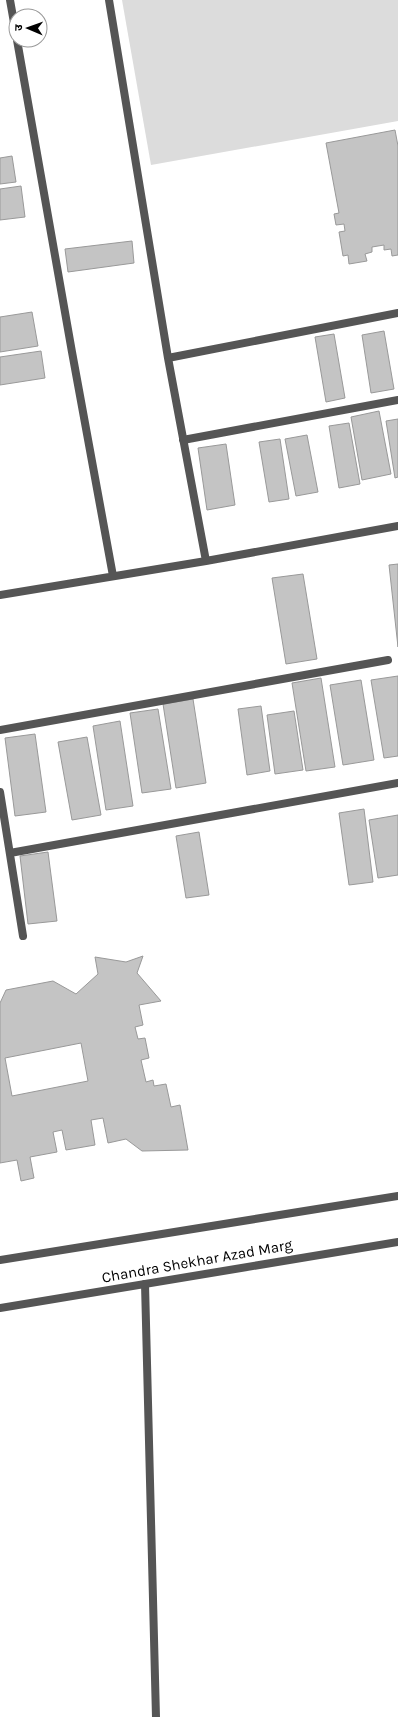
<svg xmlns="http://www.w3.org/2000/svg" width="398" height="1717" font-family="Karla,'Noto Sans Devanagari',sans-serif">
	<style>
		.green { fill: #dcdcdc }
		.building { fill: #c4c4c4; stroke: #999; fill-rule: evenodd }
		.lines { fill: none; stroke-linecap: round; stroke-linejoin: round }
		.service { stroke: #555; stroke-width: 8 }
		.minor { stroke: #555; stroke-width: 8 }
		.tertiary { stroke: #555; stroke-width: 8 }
		.labels { text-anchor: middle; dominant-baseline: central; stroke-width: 4; stroke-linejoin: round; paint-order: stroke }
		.street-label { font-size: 15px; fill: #000; stroke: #fff }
	</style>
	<rect width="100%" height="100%" fill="#fff"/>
	<path class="green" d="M122 0H398V121L151 165Z"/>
	<path class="building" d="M395 130 398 146V255L392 256 391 249 384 250V245L372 247V252L365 254 367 261 349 264 348 255 343 256 339 232 345 231 344 224 336 225 334 214 339 213 326 143Z
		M12 156 16 182 0 184V158Z
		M21 186 25 217 0 220V189Z
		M132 241 134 263 68 272 65 249Z
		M32 312 38 346 0 352V317Z
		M384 331 394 389 371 393 362 335Z
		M334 334 345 398 326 402 315 337Z
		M41 351 45 378 0 385V357Z
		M379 411 391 474 362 480 351 417Z
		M398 419V477L395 478 386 421Z
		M349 423 360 484 339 488 329 426Z
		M307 435 318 492 296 496 285 439Z
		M280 439 289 499 269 502 259 442Z
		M226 444 235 505 207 510 198 448Z
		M398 564V647L389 565Z
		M303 574 317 659 286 664 272 578Z
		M398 676V756L384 758 371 680Z
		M321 678 335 767 306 771 292 683Z
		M361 680 374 760 343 765 330 685Z
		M193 699 206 783 176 788 163 704Z
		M261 706 270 771 247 775 238 709Z
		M158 709 171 789 142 793 130 713Z
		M294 711 303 770 275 774 267 715Z
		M120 721 133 806 106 810 93 726Z
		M35 734 46 812 15 816 5 738Z
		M87 737 101 815 72 820 58 742Z
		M364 809 373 882 349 885 339 813Z
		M398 815V875L378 878 369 820Z
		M199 832 209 895 186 898 176 836Z
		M48 852 57 921 28 924 20 856Z
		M143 956 137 973 161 1001 139 1005 143 1025 135 1027 138 1039 145 1038 149 1058 141 1060 146 1082 153 1080 154 1086 166 1084 171 1107 180 1105 188 1150 142 1151 126 1139 108 1143 103 1118 91 1120 95 1145 66 1150 62 1130 53 1132 57 1152 30 1157 34 1178 21 1181 17 1160 0 1163V1003L6 990 53 981 76 994 98 974 95 957 126 962ZM81 1043 88 1081 12 1096 5 1058Z"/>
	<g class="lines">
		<path class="service" d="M145 1284 156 1717"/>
		<path class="minor" d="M10 0 16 34
			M109 0 168 358 206 561
			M17 40 72 352 113 576
			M168 358 398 313
			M183 440 398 400
			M0 595 206 561 398 526
			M0 730 388 660
			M0 792 23 936
			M10 853 398 783"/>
		<path class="tertiary" d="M0 1260 398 1196
			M0 1308 398 1242"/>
	</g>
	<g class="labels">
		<g class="street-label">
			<text transform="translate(197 1261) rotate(-10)">Chandra Shekhar Azad Marg</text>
		</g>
	</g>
	<g transform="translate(28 28) rotate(272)"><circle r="19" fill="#ffffff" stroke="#999999"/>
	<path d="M0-3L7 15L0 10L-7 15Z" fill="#000000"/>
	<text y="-6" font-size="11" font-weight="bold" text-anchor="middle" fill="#000000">उ</text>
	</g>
</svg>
